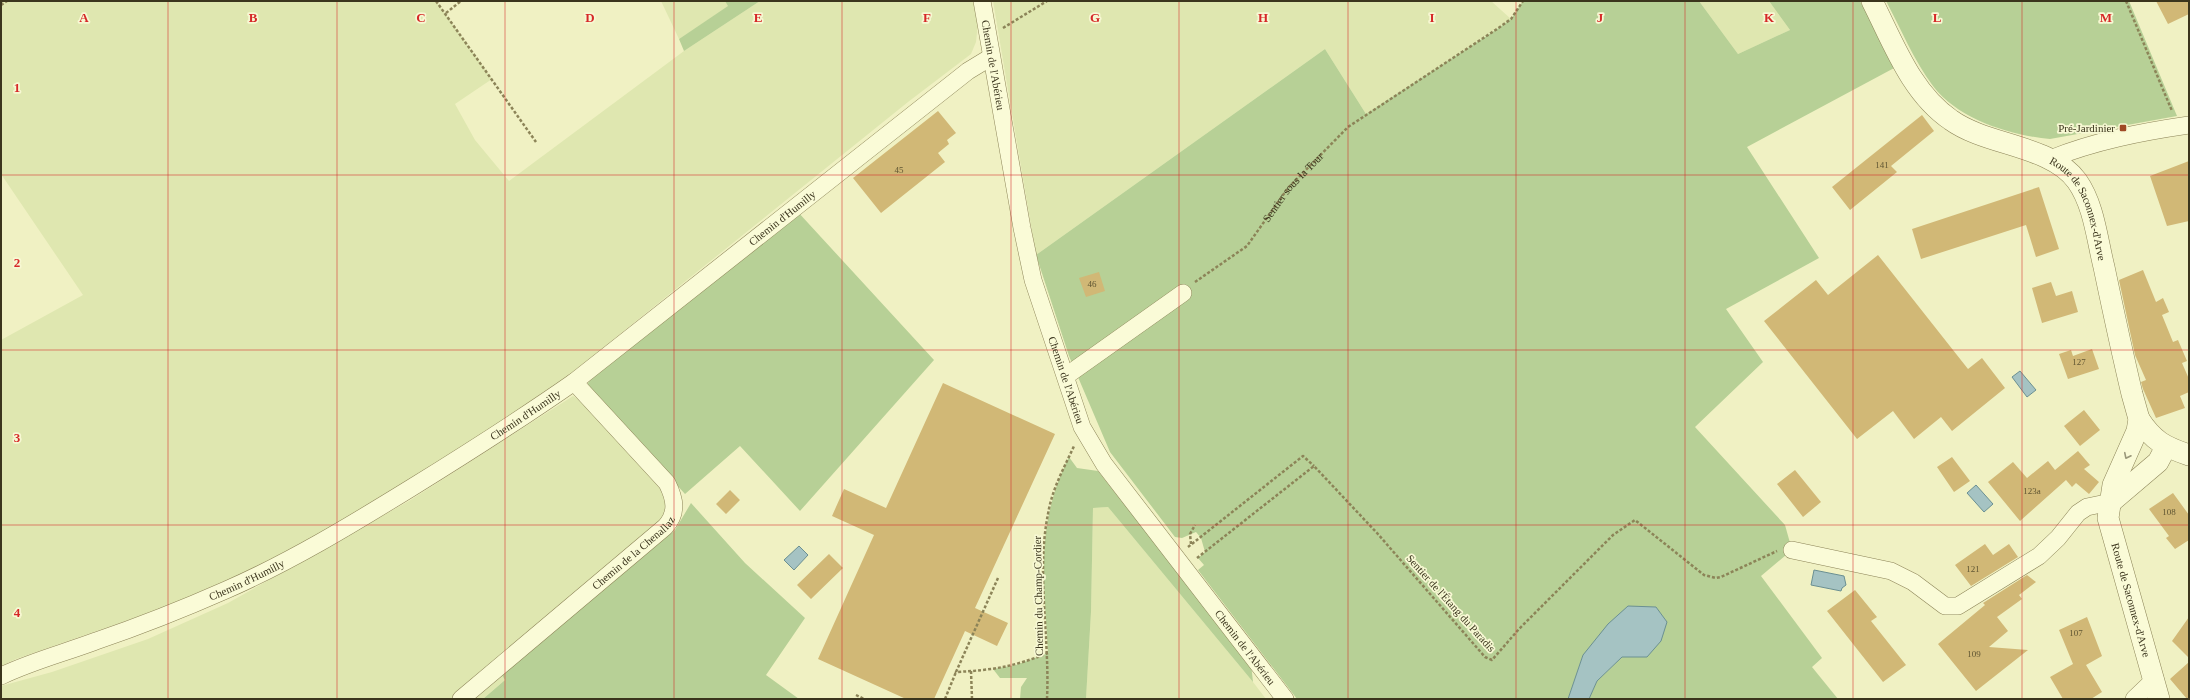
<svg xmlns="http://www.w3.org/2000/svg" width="2190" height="700" font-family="Georgia,serif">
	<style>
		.farmland { fill: #dfe7b0 }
		.green { fill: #b7d096 }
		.water { fill: #a5c3c3; stroke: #6b9092 }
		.building { fill: #d1b876 }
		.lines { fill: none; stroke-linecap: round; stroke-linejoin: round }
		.minor-casing { stroke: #8c8458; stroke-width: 18 }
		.tertiary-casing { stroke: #8c8458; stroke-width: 22 }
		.path { stroke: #8c8458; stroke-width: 2.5; stroke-dasharray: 3 2; stroke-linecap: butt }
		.minor { stroke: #fafbd7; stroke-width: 17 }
		.tertiary { stroke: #fafbd7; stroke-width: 21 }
		.oneway { stroke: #9a987a }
		.grid { fill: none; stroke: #d62828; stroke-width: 1; stroke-opacity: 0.55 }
		.poi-dot { fill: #9f4925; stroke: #f7f8d3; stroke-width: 1.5 }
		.labels { text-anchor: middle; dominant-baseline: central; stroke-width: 3.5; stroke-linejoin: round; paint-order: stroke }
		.number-label { font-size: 9px; fill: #605633 }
		.street-label { font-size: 11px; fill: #3b351d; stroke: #f7f8d3 }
		.poi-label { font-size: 11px; fill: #3b351d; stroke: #f7f8d3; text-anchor: end }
		.grid-label { font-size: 13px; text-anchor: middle; font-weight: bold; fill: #d62828; stroke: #f7f8d3; stroke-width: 3.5; stroke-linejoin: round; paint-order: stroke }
	</style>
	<rect width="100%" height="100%" fill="#f0f1c3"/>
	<path class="farmland" d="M1 1H436L492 79 455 104 475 140 509 181 684 51 760 1H974L978 23 976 42 971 54 908 102 569 375 480 437 323 532 244 573 157 610 16 659 1 666V340L83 295 1 174Z
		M661 1H725L729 6 679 39Z
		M993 1H1491L1511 19 1366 114 1325 49 1036 255Z
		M1699 1H1769L1790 30 1738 54Z
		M573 396 582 402 664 488 669 512 494 666 506 679 483 699H1V686L52 672 148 639 228 603 409 501Z
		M1108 507 1253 682 1266 699H1086L1091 612 1093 508Z"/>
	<path class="green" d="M725 1H760L684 51 679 39 728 6Z
		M1523 1H1699L1738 54 1790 30 1769 1H1860L1896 67 1747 147 1819 258 1726 309 1763 362 1695 427 1785 525 1792 550 1761 576 1822 658 1812 667 1838 699H1589L1597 681 1622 657H1647L1583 655 1568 699H1297L1198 570 1204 565 1198 558 1205 552 1201 538 1196 532 1182 538 1175 537 1110 452 1069 356 1036 255 1325 49 1366 114 1497 29 1511 19Z
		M1886 1H2129L2177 116 2050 139C2010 135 1959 120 1933 86 1914 61 1901 29 1886 1Z
		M797 211 934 360 800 511 740 446 685 494 587 386 590 378Z
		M1069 457 1077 468 1098 471 1251 664 1253 682 1108 507 1093 508 1091 612 1086 699H1020L1021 687 1027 678H1000L993 669 1016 665 1048 653C1044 580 1035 525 1069 457Z
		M691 503 745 563 805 618 766 675 799 699H483L505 680 502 675 675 530Z"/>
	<path class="water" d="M2020 371 2036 390 2027 397 2012 377Z
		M1976 485 1993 504 1984 512 1967 493Z
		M799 546 808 555 794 570 784 560Z
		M1814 570 1844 576 1846 585 1842 588 1841 591 1811 585Z
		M1628 606 1656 607 1667 622 1661 641 1647 657H1622L1597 681 1589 699H1568L1583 655 1608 624Z"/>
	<path class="building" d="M2156 1H2189V14L2168 24Z
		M938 111 956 133 947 140 949 144 938 153 945 162 881 213 853 178Z
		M1922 115 1934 131 1891 166 1897 172 1850 210 1832 187Z
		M2189 161V221L2167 226 2150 176Z
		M2039 187 2059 249 2036 257 2026 225 1921 259 1912 229Z
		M1878 255 1968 369 1982 358 2005 388 1952 431 1941 417 1914 439 1893 411 1857 439 1764 321 1816 280 1828 295Z
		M2143 270 2156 302 2163 298 2169 312 2162 315 2173 342 2178 340 2187 361 2182 363 2189 379V392L2180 396 2185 408 2156 418 2143 389 2141 382 2146 380 2135 355 2119 280Z
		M1099 272 1105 291 1086 297 1079 278Z
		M2051 282 2056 296 2072 291 2078 312 2042 323 2032 288Z
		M2092 349 2099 369 2068 379 2059 354 2071 350 2073 356Z
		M943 383 1055 434 975 608 1008 623 997 646 965 631 934 699H906L818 659 874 535 832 516 844 489 886 508Z
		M2084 410 2100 430 2080 446 2064 426Z
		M2078 451 2090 465 2084 469 2099 482 2089 494 2076 483 2072 487 2066 480 2020 521 1988 482 2013 462 2027 478 2048 461 2055 470Z
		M1952 457 1970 481 1954 492 1937 467Z
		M1795 470 1821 502 1803 517 1777 484Z
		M730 490 740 500 726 514 716 504Z
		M2173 493 2189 515V540L2175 549 2166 538 2169 536 2149 509Z
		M1985 544 1993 555 2009 544 2018 557 1971 586 1955 565Z
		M829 554 843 568 811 599 797 585Z
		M2027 575 2036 582 2019 595 2022 599 1997 617 2008 631 1989 647 2028 650 1976 691 1938 644 1985 605 1983 603Z
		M1855 590 1877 617 1871 621 1906 665 1883 682 1827 611Z
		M2087 617 2102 656 2086 665 2102 692 2091 699H2063L2050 677 2073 664 2059 630Z
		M2189 617V658L2172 641Z
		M2189 662V699H2187L2170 679Z"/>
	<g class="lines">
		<defs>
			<g id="minor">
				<path id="s2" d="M982 1 1022 228 1033 280 1082 427 1104 464 1285 699"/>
				<path d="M2050 159C2095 141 2141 132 2189 125"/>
				<path d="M1066 376 1183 293"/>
				<path d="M1792 550 1891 571 1913 582 1945 606H1958L2039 556 2058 538 2078 513 2087 507 2111 502"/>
				<path id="s3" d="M1 676C32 661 64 653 96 641 140 626 183 609 226 590 290 562 351 525 411 488 466 454 521 419 574 382L968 71 991 57"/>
				<path id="s4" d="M461 699 665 527C678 513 675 499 667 483L574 382"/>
				<path d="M2134 699 2155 679"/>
			</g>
			<g id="tertiary">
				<path id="s5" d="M1872 1C1893 42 1911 93 1951 120 1987 146 2051 145 2077 181 2094 205 2097 239 2104 267 2113 310 2122 352 2132 394L2139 419 2137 431 2113 485 2108 518 2159 699"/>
				<path d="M2139 419C2153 441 2165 447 2189 455"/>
				<path d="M2111 502 2158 462 2166 447"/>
			</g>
		</defs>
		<use href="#minor" class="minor-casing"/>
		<use href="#tertiary" class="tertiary-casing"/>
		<g class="path">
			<path d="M436 1 536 142"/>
			<path d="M2126 1 2172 111"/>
			<path d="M1 5 7 1"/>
			<path d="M446 13 461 1"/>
			<path d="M1003 28 1047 1"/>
			<path id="s1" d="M1195 282 1247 246 1288 188 1348 127 1497 29 1511 19 1523 1"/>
			<path d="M1191 544 1190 534 1195 525"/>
			<path d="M1188 547 1303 456 1314 466"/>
			<path d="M1197 558 1314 466 1377 533 1485 657 1492 660 1519 629 1613 535 1635 520 1704 575 1716 578 1721 577 1777 551"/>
			<path d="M998 578 956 672C993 670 1013 667 1048 653"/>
			<path d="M971 671 972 699"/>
			<path d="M856 695 864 699"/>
			<path d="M945 699 956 672"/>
			<path d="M1047 699C1050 638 1036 574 1048 514 1052 489 1064 468 1074 446"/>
		</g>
		<use href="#minor" class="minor"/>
		<use href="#tertiary" class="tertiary"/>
	</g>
	<defs><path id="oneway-chevron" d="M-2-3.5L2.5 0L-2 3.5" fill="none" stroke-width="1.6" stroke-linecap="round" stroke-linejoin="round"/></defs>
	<use class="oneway" href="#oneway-chevron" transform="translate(2127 456) rotate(116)"/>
	<path class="grid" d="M168 1V699M337 1V699M505 1V699M674 1V699M842 1V699M1011 1V699M1179 1V699M1348 1V699M1516 1V699M1685 1V699M1853 1V699M2022 1V699M1 175H2189M1 350H2189M1 525H2189"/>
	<rect class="poi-dot" x="2119" y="124" width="8" height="8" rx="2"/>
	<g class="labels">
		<g class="number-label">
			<text x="1882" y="165">141</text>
			<text x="899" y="170">45</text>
			<text x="1092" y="284">46</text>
			<text x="2079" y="362">127</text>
			<text x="2032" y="491">123a</text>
			<text x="2169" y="512">108</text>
			<text x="1973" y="569">121</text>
			<text x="2076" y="633">107</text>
			<text x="1974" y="654">109</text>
		</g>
		<g class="street-label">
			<text stroke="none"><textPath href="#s2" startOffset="65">Chemin de l'Abérieu</textPath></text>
			<text stroke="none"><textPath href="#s1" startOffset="138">Sentier sous la Tour</textPath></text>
			<text stroke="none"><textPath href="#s5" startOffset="311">Route de Saconnex-d'Arve</textPath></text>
			<text stroke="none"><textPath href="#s3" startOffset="912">Chemin d'Humilly</textPath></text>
			<text stroke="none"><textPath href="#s2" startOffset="389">Chemin de l'Abérieu</textPath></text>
			<text stroke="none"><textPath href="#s3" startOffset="588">Chemin d'Humilly</textPath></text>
			<text stroke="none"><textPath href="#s4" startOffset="226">Chemin de la Chenallaz</textPath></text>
			<text stroke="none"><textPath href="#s3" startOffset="264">Chemin d'Humilly</textPath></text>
			<text transform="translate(1038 596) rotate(-91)">Chemin du Champ-Cordier</text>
			<text stroke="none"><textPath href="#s5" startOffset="723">Route de Saconnex-d'Arve</textPath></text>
			<text transform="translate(1451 603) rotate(48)">Sentier de l'Étang du Paradis</text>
			<text stroke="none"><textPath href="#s2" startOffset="713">Chemin de l'Abérieu</textPath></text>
		</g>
		<g class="poi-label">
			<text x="2115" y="128">Pré-Jardinier</text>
		</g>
	</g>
	<g class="grid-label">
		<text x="84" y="22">A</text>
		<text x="253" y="22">B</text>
		<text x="421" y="22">C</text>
		<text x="590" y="22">D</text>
		<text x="758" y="22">E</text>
		<text x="927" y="22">F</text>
		<text x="1095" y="22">G</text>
		<text x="1263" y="22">H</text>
		<text x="1432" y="22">I</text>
		<text x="1600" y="22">J</text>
		<text x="1769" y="22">K</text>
		<text x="1937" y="22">L</text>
		<text x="2106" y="22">M</text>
		<text x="17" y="92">1</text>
		<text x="17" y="267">2</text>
		<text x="17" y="442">3</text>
		<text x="17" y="617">4</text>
	</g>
	<rect width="2190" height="700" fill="none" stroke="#3b351d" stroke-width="4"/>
</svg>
